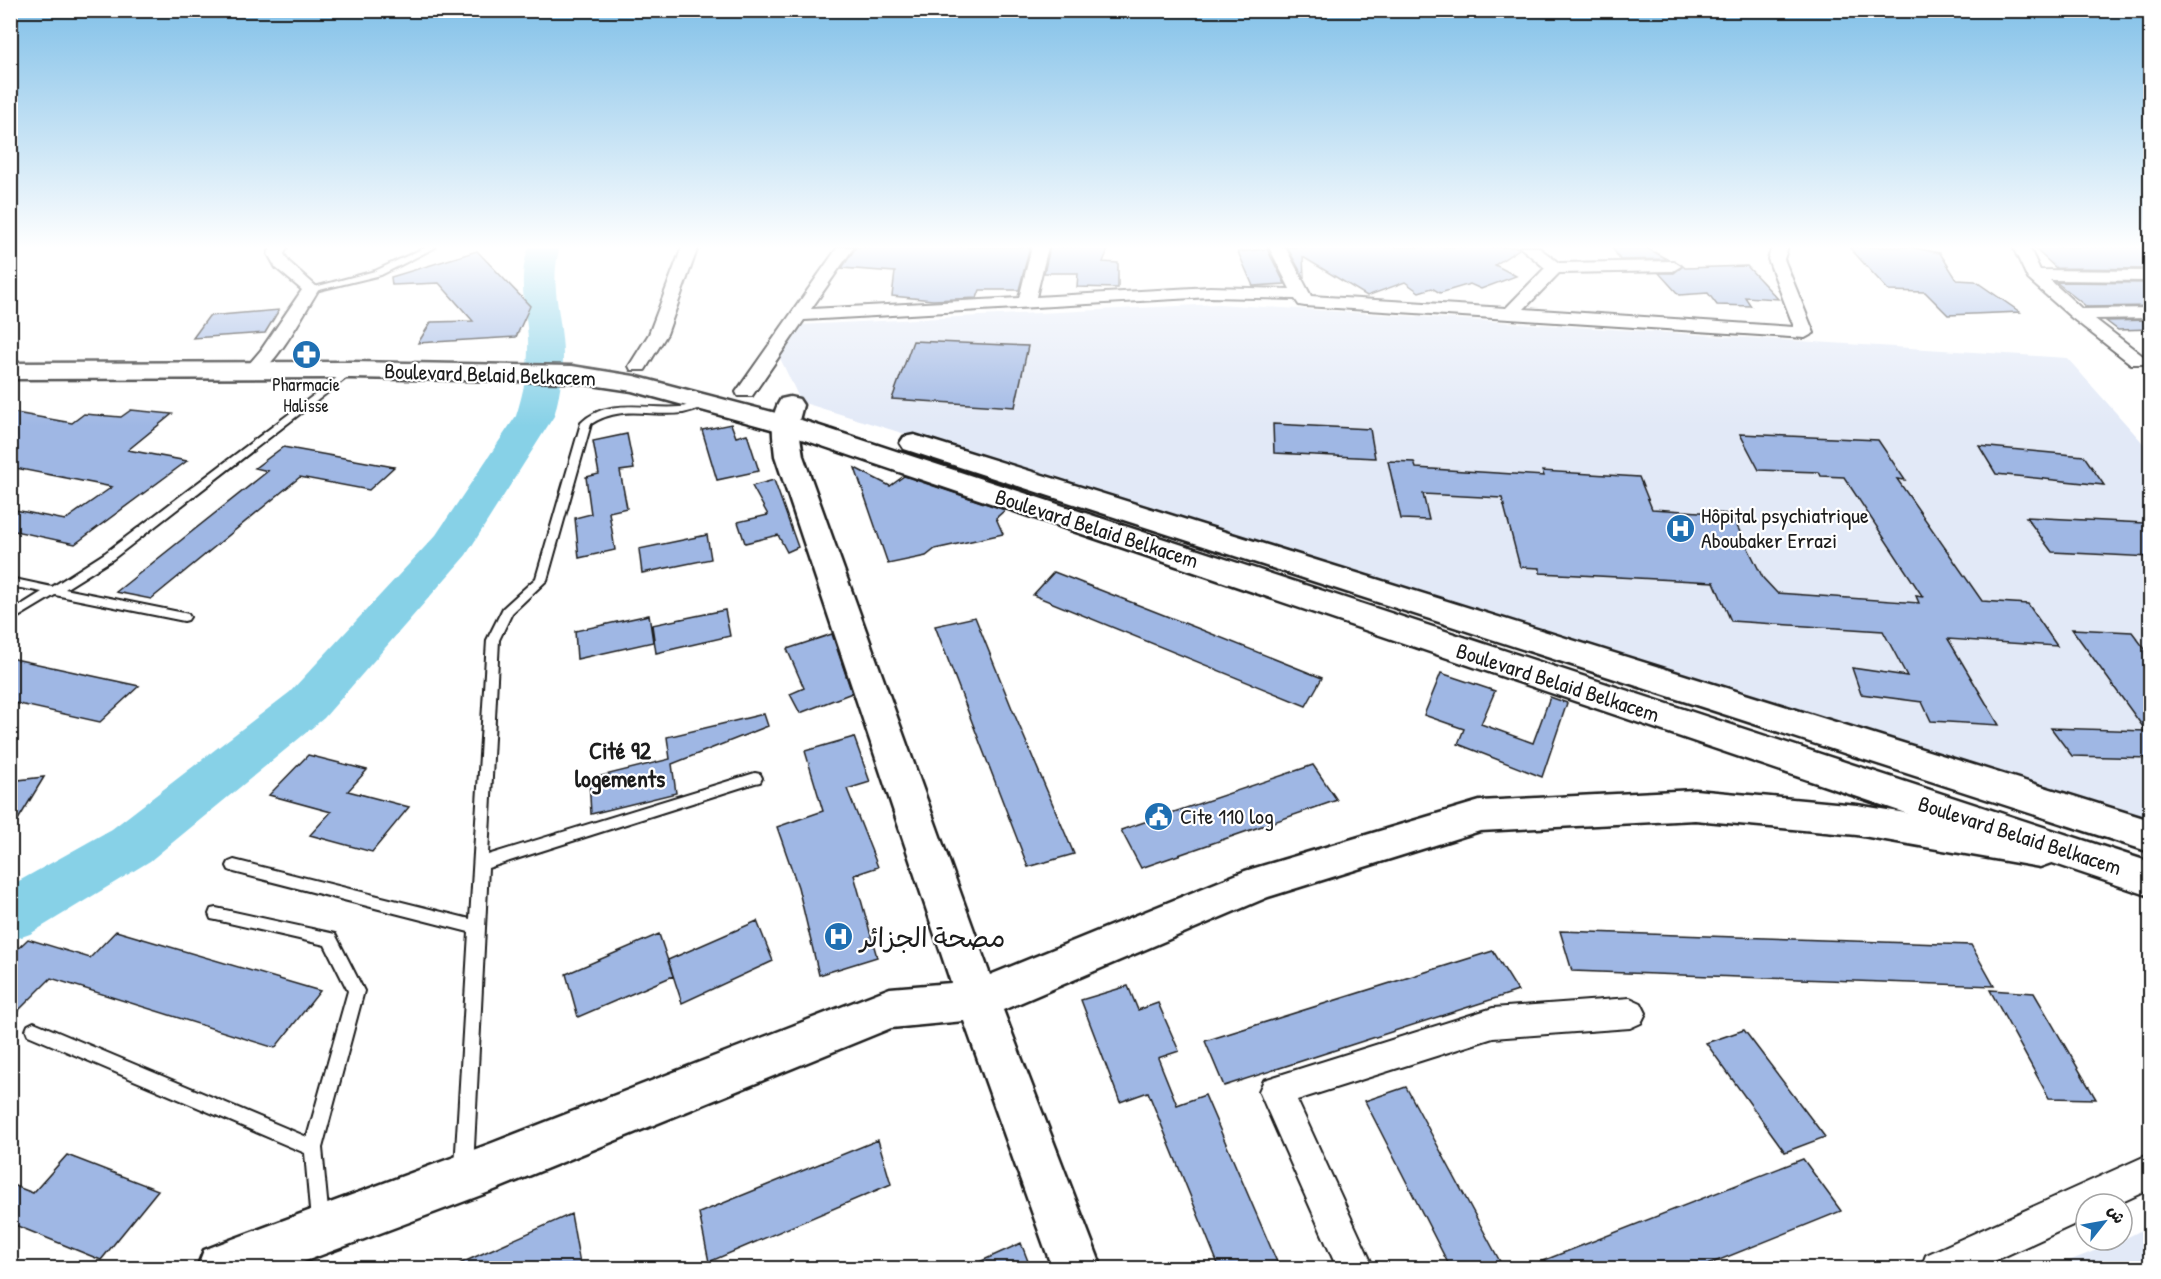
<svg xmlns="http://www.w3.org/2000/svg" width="2161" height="1279" font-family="'Patrick Hand','Playpen Sans Arabic',sans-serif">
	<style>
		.built { fill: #e2e9f7 }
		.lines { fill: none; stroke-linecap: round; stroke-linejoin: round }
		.river { fill: #87d1e7; fill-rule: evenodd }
		.building { fill: #9fb7e4; stroke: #1c1c1c; stroke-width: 1.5 }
		.lane-casing { stroke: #1c1c1c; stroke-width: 4 }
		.street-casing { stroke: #1c1c1c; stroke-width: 4 }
		.secondary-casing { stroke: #1c1c1c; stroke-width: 5 }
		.primary-casing { stroke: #1c1c1c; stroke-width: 5 }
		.lane { fill: #fff; fill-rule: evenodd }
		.street { fill: #fff; fill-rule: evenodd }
		.secondary { fill: #fff; fill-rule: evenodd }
		.primary { fill: #fff; fill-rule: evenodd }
		.labels { text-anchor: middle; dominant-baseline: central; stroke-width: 4.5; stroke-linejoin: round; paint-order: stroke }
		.far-poi-label { font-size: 18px; fill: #1c1c1c; stroke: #fff }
		.street-label { font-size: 22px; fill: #1c1c1c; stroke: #fff }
		.poi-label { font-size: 22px; fill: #1c1c1c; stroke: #fff; text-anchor: start }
		.neighbourhood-label { font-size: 24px; font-weight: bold; fill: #1c1c1c; stroke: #fff }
		.near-poi-label { font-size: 27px; fill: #1c1c1c; stroke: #fff; text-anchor: start }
	</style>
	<rect width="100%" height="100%" fill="#fff"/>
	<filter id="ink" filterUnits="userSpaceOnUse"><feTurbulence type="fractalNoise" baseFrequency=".0167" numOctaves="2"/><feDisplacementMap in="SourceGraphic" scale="12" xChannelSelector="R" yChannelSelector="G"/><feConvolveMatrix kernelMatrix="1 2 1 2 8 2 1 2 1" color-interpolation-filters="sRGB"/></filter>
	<g filter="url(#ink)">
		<path class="built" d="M1218 304 2067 358 2150 451V822L1458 604 801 402 779 356 800 325Z
			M2150 1226V1268H2051L2122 1240Z"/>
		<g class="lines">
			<path class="river" d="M529 247H560C550 279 559 306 562 338 565 364 561 391 554 416L466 555 324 718 150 861 30 934 10 941V886L112 829 290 692 436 535 516 416C524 391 529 365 528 338 526 306 517 279 529 247Z"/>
		</g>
		<path class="building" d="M856 247H1030L1019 290H980L977 298 933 300 892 296 895 272 842 268Z
			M1050 247H1109L1103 262 1118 263V288L1077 287 1078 273H1044Z
			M1287 247H1518L1519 249 1495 265 1516 276 1481 289 1470 284 1440 293 1432 288 1419 292 1405 282 1367 296 1303 257 1304 278Z
			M1612 247H1645L1667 259 1620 260Z
			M1849 247H1909L1940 253 1957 280 1975 281 2020 312 1948 315 1925 292 1889 291Z
			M2033 247H2151V269L2056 268Z
			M1267 249 1285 284 1253 286 1238 252Z
			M477 251 530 306 516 337 418 343 431 322 473 321 439 283 392 285 391 277Z
			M1683 266 1685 268 1747 266 1778 299 1745 297 1751 306 1717 305 1708 293 1679 295 1659 273H1674Z
			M2056 282 2151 283V306L2087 307Z
			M279 310 265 333 193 338 209 316Z
			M2151 320V329L2118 330 2106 321Z
			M913 341 1028 346 1015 407 892 399Z
			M131 410 172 414 128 450 187 461 75 544 10 530V509L65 520 112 487 10 467V412L72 423 84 414 121 417Z
			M731 424 736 437 747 434 759 471 717 480 702 430Z
			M1273 424 1370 429 1375 458 1274 453Z
			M627 434 634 469 620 471 627 508 609 512 615 550 579 558 575 518 591 514 586 477 599 474 593 441Z
			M1740 434 1878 440 1905 480 1897 479 1982 601 2028 604 2057 646 1948 639 1999 725 1931 721 1922 702 1861 694 1852 668 1907 676 1883 631 1731 621 1714 582 1540 573V568L1520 567 1502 498 1423 494 1429 520 1401 519 1388 461 1414 462 1416 468 1544 476 1542 471 1639 477 1652 509 1731 514 1763 578 1777 593 1919 603 1916 596 1923 597 1844 477 1821 476 1819 472 1759 470Z
			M1979 446 2084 456 2104 485 1996 474Z
			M283 447 394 467 369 490 300 477 151 599 116 592 268 471 255 468Z
			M855 468 890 486 904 476 1005 510 996 518 1003 534 935 549 926 556 888 564Z
			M774 480 798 547 787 552 778 535 745 543 738 522 768 515 752 486Z
			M2026 517 2144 523 2151 531V557L2052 552Z
			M707 535 711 559 642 573 639 549Z
			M1054 572 1197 628 1322 678 1306 706 1033 595Z
			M725 610 730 636 656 653 652 625Z
			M649 615 653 642 577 659 575 631Z
			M975 617 1013 711 1074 854 1028 867 935 626Z
			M2072 629 2132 632 2151 657V758L2072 756 2051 728 2146 731Z
			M832 634 852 693 800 713 790 694 804 688 787 649Z
			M10 658 139 686 100 722 10 702Z
			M1441 673 1495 691 1481 724 1533 743 1550 697 1567 703 1542 777 1458 744 1464 729 1424 715Z
			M764 714 768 726 672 764 676 793 591 814 589 779 670 759 667 737Z
			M854 737 870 782 847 789 878 867 854 875 877 957 819 975 798 887 777 827 823 811 805 751Z
			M308 755 367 770 348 791 409 807 372 852 310 835 331 812 269 795Z
			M1313 765 1337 800 1141 868 1121 830Z
			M44 777 10 833V781Z
			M757 921 773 961 682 1003 668 960Z
			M116 931 320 991 275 1048 51 978 10 1019V956L28 939 90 958Z
			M1560 931 1971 945 1994 986 1572 971Z
			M659 934 673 976 578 1017 566 974Z
			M1493 951 1518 991 1224 1086 1205 1041Z
			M1128 986 1138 1010 1158 1003 1179 1051 1158 1058 1177 1105 1205 1095 1280 1269H1220L1148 1092 1120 1102 1081 1000Z
			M1990 990 2034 993 2096 1099 2049 1098Z
			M1744 1030 1825 1137 1785 1152 1706 1043Z
			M1406 1087 1504 1269H1451L1365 1101Z
			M878 1140 891 1184 709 1262 699 1213Z
			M67 1155 158 1190 101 1260 10 1223V1184L33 1193Z
			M1803 1159 1841 1211 1697 1269H1522Z
			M571 1214 581 1269H448Z
			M1021 1243 1031 1269H964Z"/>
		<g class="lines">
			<defs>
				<path id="lane" d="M426 247H436L381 275 311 292 307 289 375 271Z
					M351 367 354 368V372L113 559 65 589 184 613 188 614 190 617 188 620 184 621 55 595 10 622V612L42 592 10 586V578L52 587 105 553Z
					M707 399 712 402 710 404C702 407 693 411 683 413 649 417 622 404 591 424L547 580 512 613 499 640 488 855 755 773 760 774 762 778 760 782 755 783 488 868 473 1168 470 1174 464 1177 458 1174 455 1168 469 932 234 872 229 870 227 866 229 862 234 860 470 919 487 640 503 608 536 578 581 423C607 397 648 410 680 407 690 406 698 402 707 399Z
					M216 908 335 934 364 991 322 1148 329 1221 326 1227 320 1230 314 1227 311 1221 305 1153 28 1035 26 1030 28 1025 34 1022 307 1137 348 991 325 945 216 920 211 919 209 914 211 909Z"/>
				<path id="street" d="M271 247H287L284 254 289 262 319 289C306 309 275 370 253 376L244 370 261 350 302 290 276 268 268 254Z
					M682 247H698L667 334 645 370H631L629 366 649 334Z
					M838 247H854L811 309 1019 298 1032 247H1048L1036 297 1210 287 1290 289 1269 247H1285L1311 296 1506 308 1545 268 1520 247H1538L1559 263 1673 261 1681 266 1673 271 1559 273 1524 309 1794 327 1768 259 1772 247H1788L1784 259 1814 333 1805 338 1305 306 1299 305 1295 299 1210 297 804 320 752 396H738L736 392Z
					M2013 247H2029L2040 270 2150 271V281L2050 280 2082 309 2150 308V318L2095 319 2143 356 2146 360 2143 364H2131L2072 318 2028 279Z
					M1630 998 1641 1003 1646 1013 1641 1023 1630 1028 1493 1038 1297 1100 1374 1268H1337L1259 1091 1264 1080 1493 1008Z
					M2150 1154V1189L2118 1204H2086V1219L1979 1268H1921L1926 1255Z"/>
				<path id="secondary" d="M790 397 799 399 803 405 798 424 803 456 990 975 1245 871 1480 801 1695 790 1857 805 2040 835 2054 840 2059 851 2054 862 2040 867 1857 835 1695 820 1480 831 1268 897 1003 1010 1102 1268H1052L964 1021 891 1028 492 1191 287 1268H197L204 1250 222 1243 492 1143 890 988 951 983 775 456C773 436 769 417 781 399Z"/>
				<path id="primary" d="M351 362 572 366 634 376 795 418 2150 862V896L775 430 632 391 572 382 351 378 10 379V363Z
					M914 435 2150 820V852L904 449 900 443 904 437Z"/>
			</defs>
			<use href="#lane" class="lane-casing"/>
			<use href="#street" class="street-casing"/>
			<use href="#secondary" class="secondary-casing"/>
			<use href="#primary" class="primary-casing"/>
			<use href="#lane" class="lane"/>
			<use href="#street" class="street"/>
			<use href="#secondary" class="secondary"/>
			<use href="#primary" class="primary"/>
		</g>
	</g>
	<linearGradient id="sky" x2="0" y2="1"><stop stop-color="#81c0e8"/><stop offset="0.58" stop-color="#fff"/><stop offset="1" stop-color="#fff" stop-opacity="0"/></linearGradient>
	<rect width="2161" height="426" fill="url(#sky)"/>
	<defs>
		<symbol id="pharmacy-disc" viewBox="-11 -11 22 22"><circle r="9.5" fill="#1f6fb2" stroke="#fff"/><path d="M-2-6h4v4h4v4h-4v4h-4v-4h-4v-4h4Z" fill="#fff"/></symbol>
		<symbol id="hospital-disc" viewBox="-11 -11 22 22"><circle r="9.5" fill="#1f6fb2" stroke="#fff"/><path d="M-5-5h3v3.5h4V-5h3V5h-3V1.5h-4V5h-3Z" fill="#fff"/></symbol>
		<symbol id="civic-disc" viewBox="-11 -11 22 22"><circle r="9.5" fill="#1f6fb2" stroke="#fff"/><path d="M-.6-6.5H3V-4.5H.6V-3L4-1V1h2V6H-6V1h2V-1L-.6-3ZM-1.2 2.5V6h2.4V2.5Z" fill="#fff"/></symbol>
	</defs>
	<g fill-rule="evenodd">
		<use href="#pharmacy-disc" x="290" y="338" width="33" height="33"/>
		<use href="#hospital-disc" x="1664" y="512" width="33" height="33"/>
		<use href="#civic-disc" x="1142" y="800" width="33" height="33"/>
		<use href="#hospital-disc" x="822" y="920" width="33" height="33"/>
	</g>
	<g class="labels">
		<g class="far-poi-label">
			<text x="306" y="384">Pharmacie<tspan x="306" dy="21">Halisse</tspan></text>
		</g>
		<g class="street-label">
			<text transform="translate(490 374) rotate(2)">Boulevard Belaid Belkacem</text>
			<text transform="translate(1097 528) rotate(18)">Boulevard Belaid Belkacem</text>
			<text transform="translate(1558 682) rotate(18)">Boulevard Belaid Belkacem</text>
			<text transform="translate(2020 835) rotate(18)">Boulevard Belaid Belkacem</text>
		</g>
		<g class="poi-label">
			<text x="1701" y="515">Hôpital psychiatrique<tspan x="1701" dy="25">Aboubaker Errazi</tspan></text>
			<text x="1180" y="816">Cite 110 log</text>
		</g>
		<g class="neighbourhood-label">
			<text x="620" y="750">Cité 92<tspan x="620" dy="28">logements</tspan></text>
		</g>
		<g class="near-poi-label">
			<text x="860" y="937">مصحة الجزائر</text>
		</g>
	</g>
	<rect width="2161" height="1279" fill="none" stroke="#fff" stroke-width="36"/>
	<rect x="18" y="18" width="2125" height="1243" fill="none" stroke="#1c1c1c" stroke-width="2" filter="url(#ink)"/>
	<g transform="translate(2104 1222) rotate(59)"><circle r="28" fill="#ffffff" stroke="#a4a4a4" stroke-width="1.5"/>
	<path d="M0-4.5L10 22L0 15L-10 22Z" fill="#1f6fb2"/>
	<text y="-9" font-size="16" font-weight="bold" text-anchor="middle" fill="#1c1c1c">ش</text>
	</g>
</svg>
